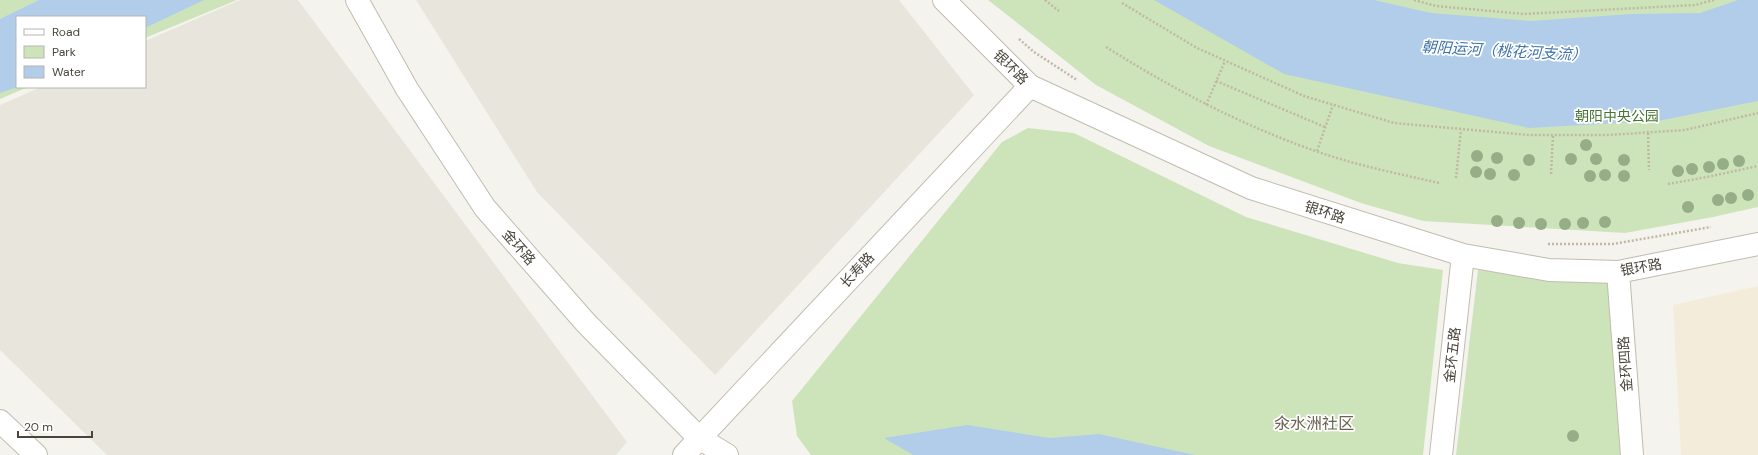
<svg xmlns="http://www.w3.org/2000/svg" width="1758" height="455" font-family="'DM Sans','Noto Sans SC',sans-serif">
	<style>
		.residential { fill: #e8e5dc }
		.commercial { fill: #f4ecdb }
		.green { fill: #cde4bb }
		.water { fill: #b1cdea }
		.lines { fill: none; stroke-linecap: round; stroke-linejoin: round }
		.minor-casing { stroke: #c0bcb0; stroke-width: 24 }
		.tertiary-casing { stroke: #c0bcb0; stroke-width: 24 }
		.path { stroke: #c0b8a3; stroke-width: 2.5; stroke-dasharray: 2 2; stroke-linecap: butt }
		.minor { stroke: #fff; stroke-width: 22 }
		.tertiary { stroke: #fff; stroke-width: 22 }
		.tree { fill: #95ae87 }
		.labels { text-anchor: middle; dominant-baseline: central; stroke-width: 3.5; stroke-linejoin: round; paint-order: stroke }
		.street-label { font-size: 14px; fill: #49453b; stroke: #fff }
		.park-label { font-size: 14px; fill: #467533; stroke: #fff }
		.water-label { font-size: 15px; font-style: italic; fill: #3e72aa; stroke: #fff }
		.quarter-label { font-size: 16px; fill: #6b6353; stroke: #fff }
	</style>
	<rect width="100%" height="100%" fill="#f5f3ed"/>
	<path class="residential" d="M240 0H298L627 442 616 455H107L0 350V105L41 87H145V41Z
		M416 0H899L974 95 715 375 537 192Z"/>
	<path class="commercial" d="M1758 286V455H1681L1673 305Z"/>
	<path class="green" d="M0 0H237L145 38V17H17V87H28L0 99Z
		M988 0H1758V207L1713 217 1625 233 1423 221 1361 203 1209 146 1096 85Z
		M1028 128 1074 133 1246 217 1398 263 1443 270 1423 455H811L797 436 792 401 1002 142Z
		M1478 270 1608 283 1620 431 1619 432 1621 455H1456Z"/>
	<path class="water" d="M39 0H204L145 28V17H17L18 87 0 93V19Z
		M1154 0H1374L1431 13 1531 21 1631 14 1700 13 1738 0H1758V101L1658 121 1529 128 1284 74Z
		M967 425 1050 438 1099 434 1195 455H913L884 438Z"/>
	<g class="lines">
		<defs>
			<path id="minor" d="M944 0 1030 86 1251 188 1463 255 1549 270 1618 272 1758 244
				M1618 272 1632 455
				M684 455 1030 86
				M1441 455 1463 255"/>
			<path id="tertiary" d="M357 0 407 89 485 208 586 323 699 438 727 455
				M0 421 36 455"/>
		</defs>
		<use href="#minor" class="minor-casing"/>
		<use href="#tertiary" class="tertiary-casing"/>
		<path class="path" d="M1045 0 1059 11
			M1414 0 1436 6 1524 14 1695 5 1714 0
			M1122 3 1197 48 1304 96 1394 123 1529 135H1608L1685 130 1758 113
			M1019 39 1034 52 1077 80
			M1106 47C1170 87 1235 122 1307 148 1350 164 1395 173 1439 183
			M1216 81 1325 127
			M1206 105 1225 61
			M1648 133 1649 170
			M1317 151 1333 105
			M1551 174 1553 135
			M1456 178 1461 130
			M1668 184 1707 177 1758 166
			M1548 244H1613L1711 227"/>
		<use href="#minor" class="minor"/>
		<use href="#tertiary" class="tertiary"/>
	</g>
	<g class="tree">
		<circle cx="1586" cy="145" r="6"/>
		<circle cx="1477" cy="156" r="6"/>
		<circle cx="1497" cy="158" r="6"/>
		<circle cx="1571" cy="159" r="6"/>
		<circle cx="1596" cy="159" r="6"/>
		<circle cx="1529" cy="160" r="6"/>
		<circle cx="1624" cy="160" r="6"/>
		<circle cx="1739" cy="161" r="6"/>
		<circle cx="1723" cy="164" r="6"/>
		<circle cx="1709" cy="167" r="6"/>
		<circle cx="1692" cy="169" r="6"/>
		<circle cx="1678" cy="171" r="6"/>
		<circle cx="1476" cy="172" r="6"/>
		<circle cx="1490" cy="174" r="6"/>
		<circle cx="1514" cy="175" r="6"/>
		<circle cx="1605" cy="175" r="6"/>
		<circle cx="1590" cy="176" r="6"/>
		<circle cx="1624" cy="176" r="6"/>
		<circle cx="1748" cy="195" r="6"/>
		<circle cx="1731" cy="198" r="6"/>
		<circle cx="1718" cy="200" r="6"/>
		<circle cx="1688" cy="207" r="6"/>
		<circle cx="1497" cy="221" r="6"/>
		<circle cx="1605" cy="222" r="6"/>
		<circle cx="1519" cy="223" r="6"/>
		<circle cx="1583" cy="223" r="6"/>
		<circle cx="1541" cy="224" r="6"/>
		<circle cx="1565" cy="224" r="6"/>
		<circle cx="1573" cy="436" r="6"/>
	</g>
	<g class="labels">
		<g class="street-label">
			<text transform="translate(1011 67) rotate(45)">银环路</text>
			<text transform="translate(1325 212) rotate(18)">银环路</text>
			<text transform="translate(519 247) rotate(49)">金环路</text>
			<text transform="translate(1641 267) rotate(-10)">银环路</text>
			<text transform="translate(857 270) rotate(-47)">长寿路</text>
			<text transform="translate(1452 355) rotate(-84)">金环五路</text>
			<text transform="translate(1625 364) rotate(-94)">金环四路</text>
		</g>
		<g class="park-label">
			<text x="1617" y="116">朝阳中央公园</text>
		</g>
		<g class="water-label">
			<text transform="translate(1504 51) rotate(3)">朝阳运河（桃花河支流）</text>
		</g>
		<g class="quarter-label">
			<text x="1314" y="423">氽水洲社区</text>
		</g>
	</g>
	<rect x="16" y="16" width="130" height="72" fill="#ffffff" stroke="#b6b5b1"/>
	<rect x="24" y="29" width="20" height="6" fill="#ffffff" stroke="#b6b5b1"/>
	<text x="52" y="36" font-size="12" fill="#49453b">Road</text>
	<rect x="24" y="46" width="20" height="12" fill="#cde4bb" stroke="#b6b5b1"/>
	<text x="52" y="56" font-size="12" fill="#49453b">Park</text>
	<rect x="24" y="66" width="20" height="12" fill="#b1cdea" stroke="#b6b5b1"/>
	<text x="52" y="76" font-size="12" fill="#49453b">Water</text>
	<path d="M18 431v6h74v-6" fill="none" stroke="#49453b" stroke-width="2"/>
	<text x="24" y="431" font-size="12" fill="#49453b" stroke="#ffffff" stroke-width="3" paint-order="stroke">20 m</text>
</svg>
